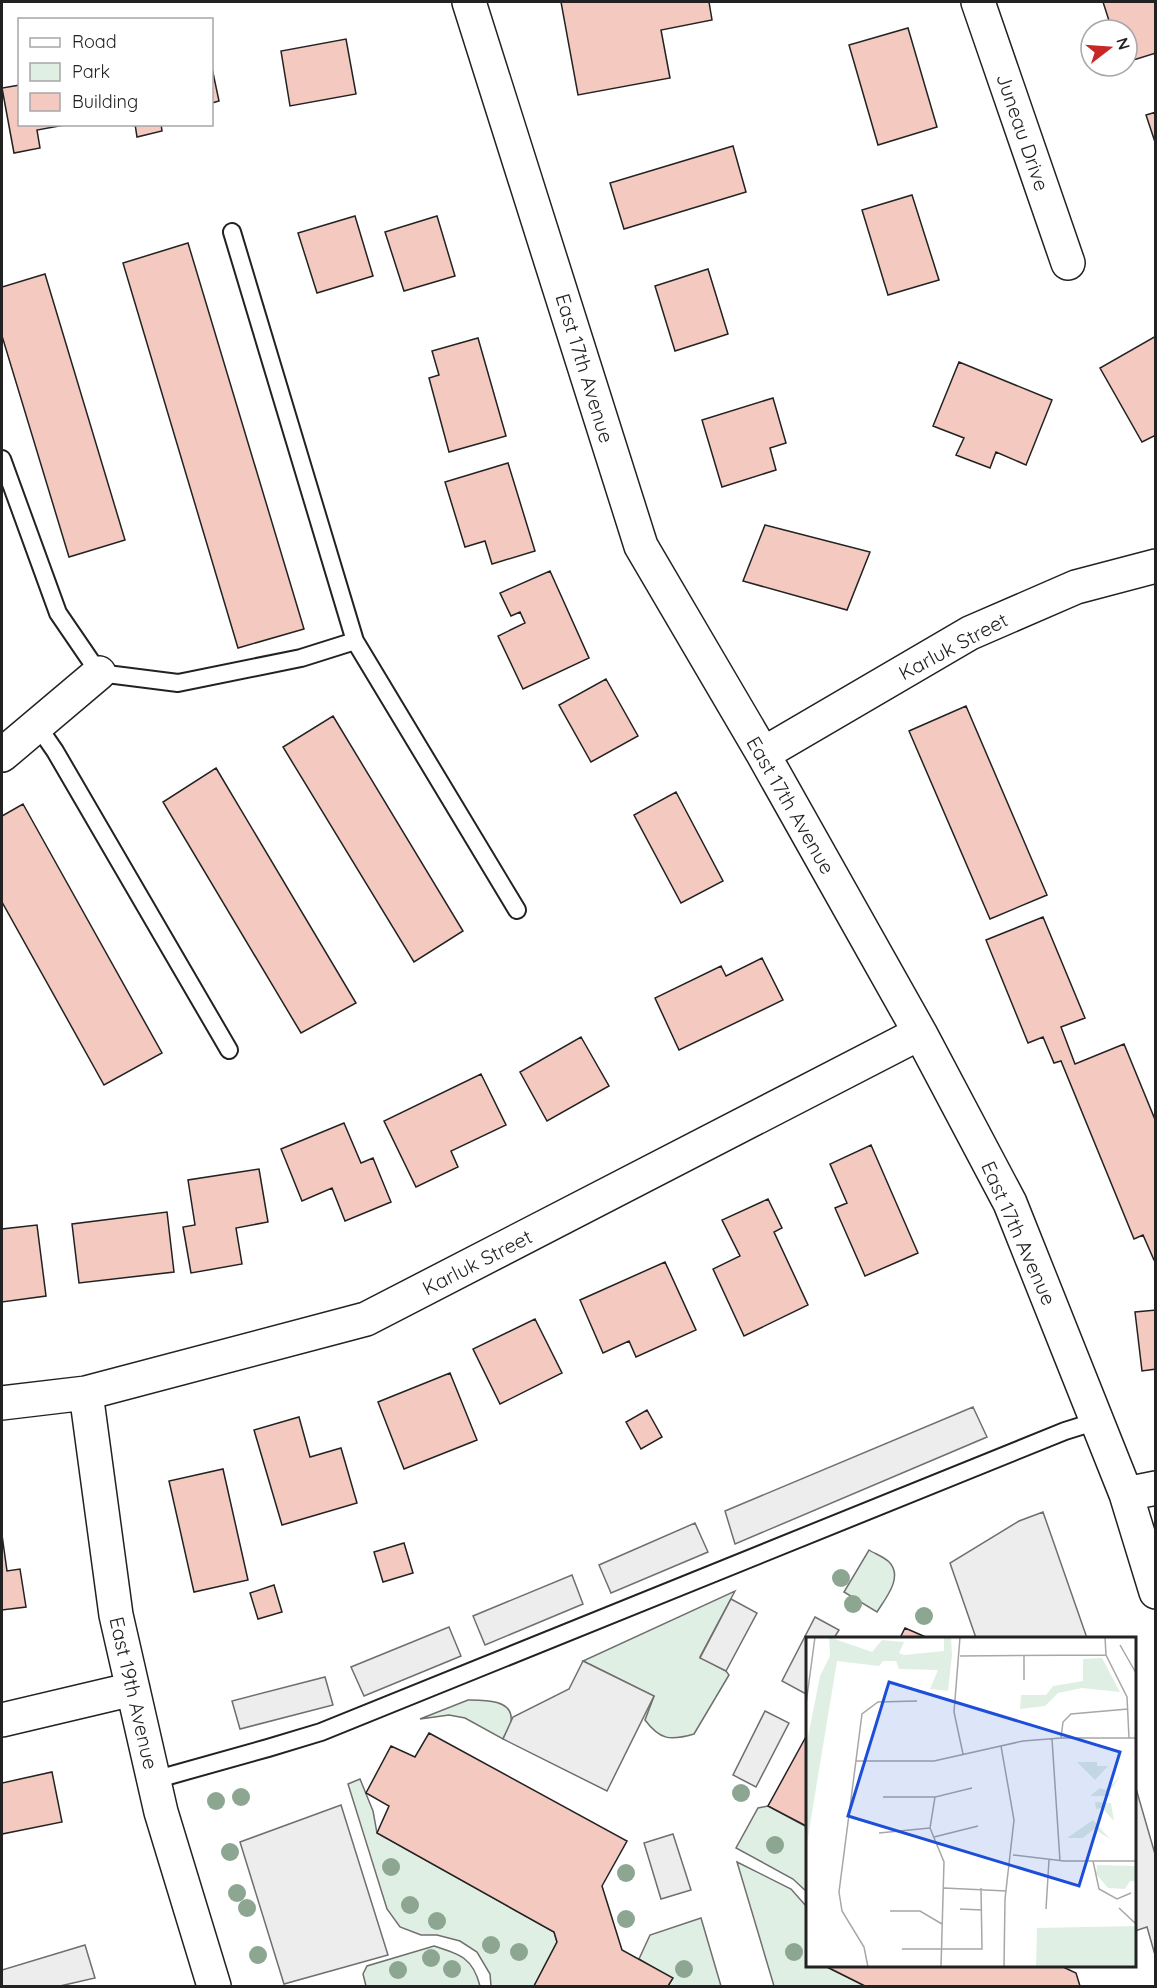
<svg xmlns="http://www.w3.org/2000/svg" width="1157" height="1988" font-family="Quicksand,sans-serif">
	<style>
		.green { fill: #e0efe3; stroke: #6f6f6f; stroke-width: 1.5 }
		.parking { fill: #ededed; stroke: #6f6f6f; stroke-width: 1.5 }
		.building { fill: #f3c9c0; stroke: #222; stroke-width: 1.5 }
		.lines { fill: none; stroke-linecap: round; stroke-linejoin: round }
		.service-casing { stroke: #222; stroke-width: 20 }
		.minor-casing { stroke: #222; stroke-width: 36 }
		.service { stroke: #fff; stroke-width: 16 }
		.minor { stroke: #fff; stroke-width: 33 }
		.tree { fill: #8da692 }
		.labels { text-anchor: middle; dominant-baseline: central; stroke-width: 4.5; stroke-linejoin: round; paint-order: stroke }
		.street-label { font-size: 20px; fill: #222; stroke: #fff }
		.inset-road { fill: none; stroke: #a7a7a7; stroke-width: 1.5 }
		.view { fill: #1d4ed8; fill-opacity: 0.15; stroke: #1d4ed8; stroke-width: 3 }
		.inset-edge { fill: none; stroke: #222; stroke-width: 3 }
	</style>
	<rect width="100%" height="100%" fill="#fff"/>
	<path class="green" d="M869 1550C875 1554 885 1557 890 1563 903 1578 885 1599 877 1612L844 1592Z
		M735 1591 700 1657 726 1671 729 1675 694 1734C670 1741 660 1740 645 1720L654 1696 583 1661Z
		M468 1700C482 1700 514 1699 511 1721 511 1726 505 1734 503 1739L465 1718 449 1715 420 1719Z
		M360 1779 373 1811 377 1833 554 1932 557 1942 534 1986H491L490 1974 477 1952 460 1941 437 1935H421L400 1927 387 1909 348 1784Z
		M768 1806 807 1827V1892L793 1879 736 1848 758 1808Z
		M737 1862 791 1889 807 1907 808 1966H825L865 1986H774Z
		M701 1918 721 1986H668L672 1979 639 1959 650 1935Z
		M434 1946C460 1954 473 1958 480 1986H366L363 1974 367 1966Z"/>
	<path class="parking" d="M973 1407 987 1437 735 1544 725 1511Z
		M1043 1512 1087 1638H976L950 1563 1019 1521Z
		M695 1523 708 1552 611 1593 599 1565Z
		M572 1575 583 1604 485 1645 473 1616Z
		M731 1599 757 1613 726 1671 700 1658Z
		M815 1617 839 1630 834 1638H808V1690L806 1694 782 1681Z
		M449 1627 461 1656 364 1696 351 1667Z
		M583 1661 654 1696 607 1791 503 1739 513 1717 569 1689Z
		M325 1677 333 1705 240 1729 232 1701Z
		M765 1711 789 1723 756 1787 733 1775Z
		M1135 1785 1155 1854V1955L1147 1927 1135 1931Z
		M341 1805 388 1955 284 1984 240 1842Z
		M673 1834 691 1890 661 1899 644 1843Z
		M85 1945 95 1978 60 1986H2V1970Z"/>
	<path class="building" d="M561 2H709L712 20 661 30 670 78 578 95Z
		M1103 2H1156V53L1127 62V30H1112Z
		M908 28 937 127 878 145 849 45Z
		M346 39 356 94 290 106 281 51Z
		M212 68 219 101 212 103Z
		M20 85V124H70L37 130 40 148 14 153 2 88Z
		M1156 112V145L1146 115Z
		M135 124H161L162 131 137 137Z
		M733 146 746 192 624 229 610 183Z
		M912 195 939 280 888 295 862 210Z
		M355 216 373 276 317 293 298 233Z
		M437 216 455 276 404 291 385 232Z
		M188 243 304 629 238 648 123 263Z
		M708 269 728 334 675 351 655 286Z
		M45 274 125 540 69 557 2 336V287Z
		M1156 336V435L1142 442 1100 368Z
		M478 338 506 436 449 452 429 378 439 375 432 351Z
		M959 362 1052 400 1026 465 996 452 990 468 956 455 964 438 933 426Z
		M773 398 786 443 770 448 776 470 722 487 702 420Z
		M508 463 535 551 492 564 485 541 465 547 445 482Z
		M765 525 870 552 847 610 743 581Z
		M550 571 589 658 523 689 498 636 525 623 520 612 511 616 500 593Z
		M606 679 638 736 591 762 559 705Z
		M966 706 1047 895 990 919 909 731Z
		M333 716 463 931 414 962 283 747Z
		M216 768 356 1003 301 1033 163 802Z
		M676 792 723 881 681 903 634 815Z
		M23 804 162 1053 104 1085 2 902V816Z
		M1043 917 1085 1018 1061 1027 1075 1064 1124 1044 1156 1122V1260H1154L1143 1235 1134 1239 1061 1061 1054 1063 1043 1037 1028 1043 986 940Z
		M762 958 783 1000 679 1050 655 998 721 966 726 976Z
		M581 1037 609 1086 547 1121 520 1072Z
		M481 1074 506 1125 451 1151 458 1167 416 1187 384 1121Z
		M344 1123 361 1163 373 1158 391 1202 345 1221 332 1188 302 1201 281 1149Z
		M871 1145 918 1253 865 1276 835 1208 847 1203 830 1164Z
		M259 1169 268 1222 236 1228 242 1264 191 1273 183 1227 195 1225 188 1180Z
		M768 1199 782 1228 774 1232 808 1305 744 1336 713 1269 740 1256 722 1220Z
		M167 1212 174 1272 79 1283 72 1224Z
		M37 1225 46 1296 2 1302V1229Z
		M665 1262 696 1330 636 1357 629 1341 603 1353 580 1300Z
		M1156 1310V1369L1142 1371 1135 1312Z
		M535 1319 562 1373 500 1404 473 1349Z
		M450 1373 477 1440 404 1469 378 1402Z
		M647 1410 662 1437 641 1449 626 1422Z
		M299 1417 310 1457 341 1448 357 1503 282 1525 254 1430Z
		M223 1469 248 1580 194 1592 169 1481Z
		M2 1535 7 1571 20 1569 26 1607 2 1610Z
		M404 1543 413 1573 383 1582 374 1552Z
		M274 1585 282 1612 258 1619 250 1593Z
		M905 1628 928 1638H900Z
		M429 1733 627 1841 602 1886 622 1950 673 1978 668 1986H534L557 1942 554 1932 377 1833 389 1806 366 1793 391 1746 415 1757Z
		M808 1733V1827L768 1806Z
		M52 1772 62 1822 2 1834V1783Z
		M825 1966H1061L1076 1973 1080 1986H865Z"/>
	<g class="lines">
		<defs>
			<path id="service" d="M232 232 355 641
				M2 459 58 613 99 673 178 683 301 658 355 641 517 910
				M37 725 55 751 229 1050
				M154 1780 268 1748 321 1732 1065 1431 1097 1421"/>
			<path id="minor" d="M469 2 641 546 763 754 920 1033 1010 1203 1126 1494 1156 1592
				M978 2 1068 263
				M763 754 970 633 1076 587 1156 566
				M2 755 99 673
				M86 1393 116 1615 161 1812 214 1986
				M2 1403 86 1393 366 1319 920 1033
				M1126 1494 1156 1488
				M2 1720 133 1689"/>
		</defs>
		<use href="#service" class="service-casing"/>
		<use href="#minor" class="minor-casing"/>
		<use href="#service" class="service"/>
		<use href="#minor" class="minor"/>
	</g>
	<g class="tree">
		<circle cx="841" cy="1578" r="9"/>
		<circle cx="853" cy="1604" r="9"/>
		<circle cx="924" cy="1616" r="9"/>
		<circle cx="741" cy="1793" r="9"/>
		<circle cx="241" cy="1797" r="9"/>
		<circle cx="216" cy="1801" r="9"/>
		<circle cx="775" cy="1845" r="9"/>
		<circle cx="230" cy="1852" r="9"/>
		<circle cx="391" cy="1867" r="9"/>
		<circle cx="626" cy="1873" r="9"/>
		<circle cx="237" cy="1893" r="9"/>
		<circle cx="410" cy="1905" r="9"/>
		<circle cx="247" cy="1908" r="9"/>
		<circle cx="626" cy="1919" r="9"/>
		<circle cx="437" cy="1921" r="9"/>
		<circle cx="491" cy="1945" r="9"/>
		<circle cx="519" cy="1952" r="9"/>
		<circle cx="794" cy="1952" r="9"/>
		<circle cx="258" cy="1955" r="9"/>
		<circle cx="431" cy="1958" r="9"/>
		<circle cx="452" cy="1969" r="9"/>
		<circle cx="684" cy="1969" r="9"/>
		<circle cx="398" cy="1970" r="9"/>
	</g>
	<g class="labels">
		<g class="street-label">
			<text transform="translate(1023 132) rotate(71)">Juneau Drive</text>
			<text transform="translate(585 368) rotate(73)">East 17th Avenue</text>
			<text transform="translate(953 646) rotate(-28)">Karluk Street</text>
			<text transform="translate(791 805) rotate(60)">East 17th Avenue</text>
			<text transform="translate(1019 1233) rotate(66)">East 17th Avenue</text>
			<text transform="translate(477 1262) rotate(-27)">Karluk Street</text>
			<text transform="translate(134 1693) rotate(77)">East 19th Avenue</text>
		</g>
	</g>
	<g transform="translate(806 1637)">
		<rect width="330" height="330" fill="#fff"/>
		<path d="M23 0 66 15 76 3 98 5 93 16 98 18 138 14V0H145L146 18 142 54 124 52 132 33 93 32 90 24H77L73 29 31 24 0 212V110L14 39 24 19ZM296 21 314 55 276 51 252 56 239 69 214 72 215 58H240L247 49 277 44V22ZM271 125H291V129H302L289 143ZM314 140 303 155 305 159H284L294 151 299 153ZM289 165 305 166 308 184 296 171 290 172ZM287 183 304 202 288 192 277 201H261ZM291 228 330 229V244H324L319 252 302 251 290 237ZM330 289V330H230L231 291Z" fill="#e0efe3"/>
		<path class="inset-road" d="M154 0 148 75 157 117M299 0 300 18 321 60 323 101M314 8 330 36M218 18V43M154 19 300 18M0 67 9 0M255 101 257 85 265 77 322 72M246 102 254 224M195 109 208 183 199 262 198 330M50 124H128L217 104 255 101H330M77 160H129M73 196 124 191M128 200 172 189M207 218 258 224H330M287 224 293 252 311 262 325 256M138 251 200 254M313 271 330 287M154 272 176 273M240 272 243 223M84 274H114L136 287M96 312H176L175 251M62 330 58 310 36 274 33 255 56 77 72 65 111 64M135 330 138 225 124 191 129 160 166 151"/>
		<path class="view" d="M83 45 314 115 273 249 42 179Z"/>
		<rect width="330" height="330" class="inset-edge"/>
	</g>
	<rect width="1157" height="1988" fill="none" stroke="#222222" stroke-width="6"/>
	<rect x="18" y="18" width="195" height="108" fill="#ffffff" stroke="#a7a7a7" stroke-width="1.5"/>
	<rect x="30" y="38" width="30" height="9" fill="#ffffff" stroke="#a7a7a7" stroke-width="1.5"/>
	<text x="72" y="48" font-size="18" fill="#222222">Road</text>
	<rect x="30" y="63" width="30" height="18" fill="#e0efe3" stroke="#a7a7a7" stroke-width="1.5"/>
	<text x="72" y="78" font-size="18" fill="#222222">Park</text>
	<rect x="30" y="93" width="30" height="18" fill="#f3c9c0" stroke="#a7a7a7" stroke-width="1.5"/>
	<text x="72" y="108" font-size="18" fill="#222222">Building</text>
	<g transform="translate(1109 48) rotate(73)"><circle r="28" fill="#ffffff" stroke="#a7a7a7" stroke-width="1.5"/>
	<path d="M0-4.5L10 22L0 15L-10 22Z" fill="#c62828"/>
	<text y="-9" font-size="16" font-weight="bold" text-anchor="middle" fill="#222222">N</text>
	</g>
</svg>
